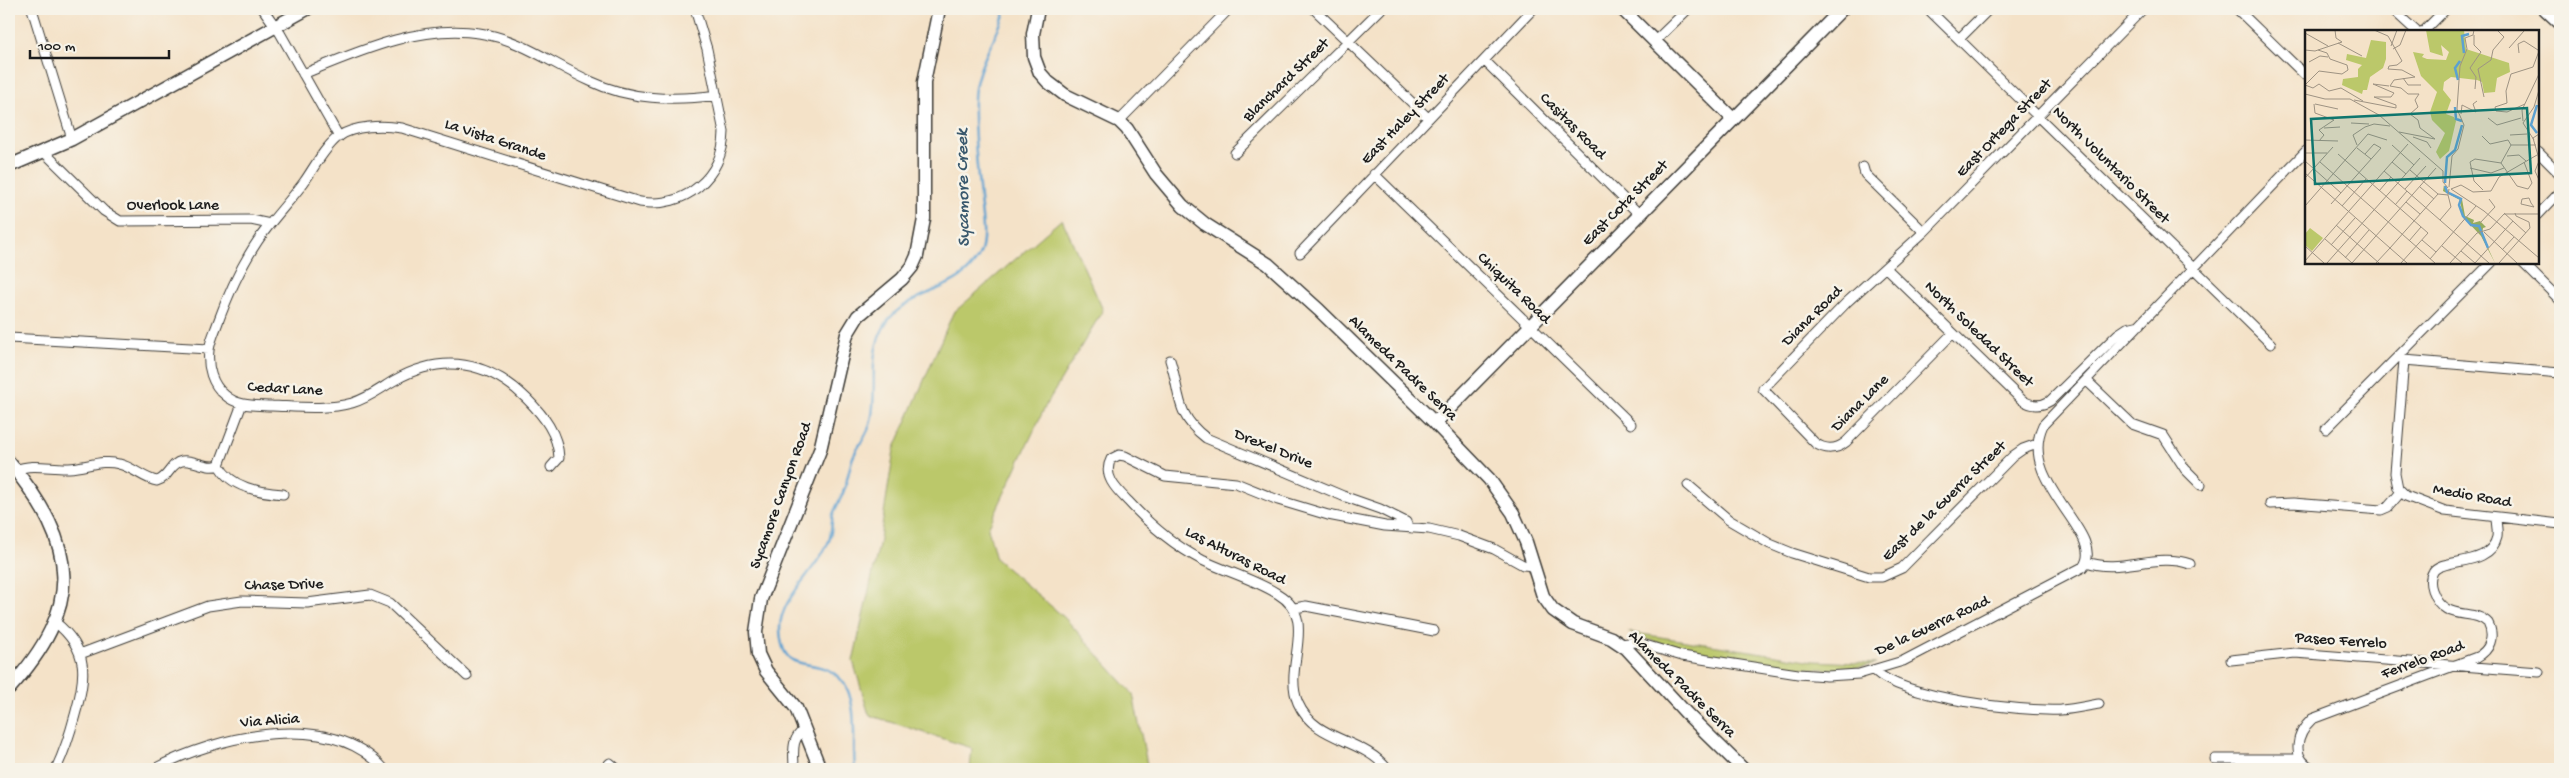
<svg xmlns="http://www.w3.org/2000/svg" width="2569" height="778" font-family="'Gochi Hand',sans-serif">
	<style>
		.green { fill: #bbc86a; stroke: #6c7243 }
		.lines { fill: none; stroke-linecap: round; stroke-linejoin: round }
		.stream { stroke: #5ca1d1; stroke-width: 2.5 }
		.street-casing { stroke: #3c3a36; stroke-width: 11 }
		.secondary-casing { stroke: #3c3a36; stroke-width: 15 }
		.street { stroke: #fff; stroke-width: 9 }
		.secondary { stroke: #fff; stroke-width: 12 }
		.labels { text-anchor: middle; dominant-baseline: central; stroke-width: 5; stroke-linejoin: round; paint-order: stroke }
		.street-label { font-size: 16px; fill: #1c1c1c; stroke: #f7f3e8 }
		.water-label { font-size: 18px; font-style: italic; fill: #39586d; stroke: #f7f3e8 }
		.inset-river { fill: none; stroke: #5ca1d1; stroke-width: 2.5 }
		.inset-road { fill: none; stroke: #9e9383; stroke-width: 1 }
		.view { fill: #0f766e; fill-opacity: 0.15; stroke: #0f766e; stroke-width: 2.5 }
		.inset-edge { fill: none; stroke: #1c1c1c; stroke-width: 2.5 }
	</style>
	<rect width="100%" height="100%" fill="#f7f3e8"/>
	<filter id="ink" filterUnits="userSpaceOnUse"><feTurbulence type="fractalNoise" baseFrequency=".02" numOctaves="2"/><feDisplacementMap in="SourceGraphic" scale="10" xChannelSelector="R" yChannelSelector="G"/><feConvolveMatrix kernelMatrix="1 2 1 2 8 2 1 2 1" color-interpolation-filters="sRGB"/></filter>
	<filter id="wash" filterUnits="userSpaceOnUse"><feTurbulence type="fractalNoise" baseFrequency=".0096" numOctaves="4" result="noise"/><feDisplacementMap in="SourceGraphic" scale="20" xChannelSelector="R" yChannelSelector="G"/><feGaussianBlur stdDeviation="1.12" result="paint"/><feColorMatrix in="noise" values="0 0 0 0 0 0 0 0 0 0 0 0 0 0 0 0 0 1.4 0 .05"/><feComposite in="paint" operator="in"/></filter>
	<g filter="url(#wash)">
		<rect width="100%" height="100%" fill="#f4e2c8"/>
		<path class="green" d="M1062 219 1103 310 1046 405 988 528 996 559 1065 618 1133 694 1148 769H970L972 748 869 715 853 661 879 545 894 450 953 313Z
			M1628 632 1814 661 1876 664C1830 674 1793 667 1747 660 1706 654 1667 648 1628 632Z"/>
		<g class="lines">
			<path class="stream" d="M855 769C852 745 859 703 843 682 818 650 782 683 780 629 779 599 818 569 829 541 832 533 831 523 833 515 836 506 841 499 844 490 847 481 849 470 852 460 856 447 868 436 871 421 879 385 865 355 887 322 909 289 966 292 981 251 986 235 981 214 980 198 977 166 973 133 974 100 974 68 997 39 1006 9"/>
		</g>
	</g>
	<g filter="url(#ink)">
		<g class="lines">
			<defs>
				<path id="street" d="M32 9 72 139
					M263 9 280 33 339 137
					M1314 9 1428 118
					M1928 9 2271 344
					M2237 9 2306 76
					M2392 9 2416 31
					M2424 31 2446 9
					M1959 39 1989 9
					M1655 41 1688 9
					M1485 61 1639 214
					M303 74C357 52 419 24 479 33 521 39 552 64 590 81 630 100 673 101 717 95
					M1119 121 1229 9
					M44 152 104 211 120 221 251 220 270 224
					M2538 152 2560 174
					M1235 153 1381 9
					M1863 167 1865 174 1924 232
					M1374 174 1631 424
					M2538 215 2560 192
					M1300 253 1533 9
					M2522 262 2560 300
					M1886 268 2022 400C2031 406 2040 407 2050 401L2118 334 2127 328 2140 325
					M1953 333 1846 442C1836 450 1825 450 1815 443L1763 389 1847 302 1924 232 2143 9
					M9 338 209 349
					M1170 360C1181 393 1174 414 1206 438L1343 496 1380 509 1406 522 1408 527
					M2404 360 2395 473 2398 488 2406 496 2445 511 2560 524
					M2404 360 2560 373
					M2086 380 2132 424 2163 435 2185 469 2201 485
					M242 404 219 465C230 488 260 492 283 494
					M2326 429 2492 262
					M551 467 559 458C558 434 544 416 527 399 489 361 443 353 395 380 381 388 369 398 352 403 326 410 299 407 272 406 256 405 238 407 225 395 212 385 207 367 209 350 210 342 214 333 217 325 230 289 246 254 270 224 281 210 293 197 304 182 314 168 324 148 338 137 354 125 383 125 402 128L640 202C685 209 723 177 724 132L707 49 695 9
					M16 470C32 463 52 469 69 468 87 467 102 459 119 464 133 467 144 479 157 481 169 478 170 463 182 461 195 459 206 470 219 465
					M1688 485 1729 520 1770 544 1792 553 1869 577H1882L1902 568 2013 456 2023 449 2037 444
					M2270 504 2293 503 2381 510 2388 507 2401 492
					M2087 562C2120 574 2156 552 2190 564
					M1295 608 1306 606 1434 631
					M55 622C90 650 86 677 75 715 70 734 64 752 56 769
					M1622 644 1635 642 1682 656 1798 674 1827 676 1859 674 1903 661 2083 567C2108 534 2016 483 2043 425L2306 151
					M80 654 208 606 242 601 307 603 370 595 390 603 467 676
					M2231 660 2295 653 2539 672
					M1875 671C1904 698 2021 712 2061 710 2074 709 2087 706 2099 704
					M2215 759H2300
					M154 769C216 736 331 708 384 769
					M604 769 610 763 617 769
					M794 769C794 753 790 739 805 729
					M1387 769C1364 738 1315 742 1298 703 1282 666 1320 619 1278 594 1254 579 1227 572 1202 560 1173 545 1150 525 1128 501 1117 490 1102 476 1111 459L1119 455 1125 456 1165 476 1236 483 1278 500 1328 515 1385 526 1429 529 1459 536 1494 549 1523 565 1534 566
					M2314 769C2290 759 2296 734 2312 719L2477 657C2490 650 2495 637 2488 623 2473 607 2444 624 2432 590 2430 584 2430 577 2433 572 2441 557 2490 568 2497 537 2498 530 2496 524 2496 518"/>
				<path id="secondary" d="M1038 9 1033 34 1034 57 1040 73 1048 82 1065 95 1119 121 1127 129 1156 174 1183 206 1205 224 1268 264 1319 310 1435 423 1489 479 1513 513 1526 542 1543 596 1553 610 1573 624 1611 638 1626 648 1687 714 1743 769
					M1622 9 1733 119
					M2545 9 2560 23
					M9 166 72 139 307 9
					M1435 423 1842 9
					M9 462C79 547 84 606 9 689
					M820 769 796 708 766 671 758 654 756 632 761 599 820 450 847 334 858 316 902 279 912 267 917 256 924 219V82L939 9"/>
			</defs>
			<use href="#street" class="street-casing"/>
			<use href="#secondary" class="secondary-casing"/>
			<use href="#street" class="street"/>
			<use href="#secondary" class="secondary"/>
		</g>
	</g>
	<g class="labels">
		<g class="street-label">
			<text transform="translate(1287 81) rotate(-44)">Blanchard Street</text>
			<text transform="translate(1406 120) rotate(-46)">East Haley Street</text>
			<text transform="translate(1572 127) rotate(45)">Casitas Road</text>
			<text transform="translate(2005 129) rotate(-46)">East Ortega Street</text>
			<text transform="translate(495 141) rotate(18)">La Vista Grande</text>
			<text transform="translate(2110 166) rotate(45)">North Voluntario Street</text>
			<text transform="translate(1626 204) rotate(-45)">East Cota Street</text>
			<text x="173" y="206">Overlook Lane</text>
			<text transform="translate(1513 289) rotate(44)">Chiquita Road</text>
			<text transform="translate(1813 317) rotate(-45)">Diana Road</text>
			<text transform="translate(1978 335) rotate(44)">North Soledad Street</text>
			<text transform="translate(1402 369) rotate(44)">Alameda Padre Serra</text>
			<text transform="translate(285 390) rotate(3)">Cedar Lane</text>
			<text transform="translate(1861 404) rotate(-45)">Diana Lane</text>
			<text transform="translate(1273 450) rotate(22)">Drexel Drive</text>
			<text transform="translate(782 496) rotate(-70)">Sycamore Canyon Road</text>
			<text transform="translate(2472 497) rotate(10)">Medio Road</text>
			<text transform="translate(1945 502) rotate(-44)">East de la Guerra Street</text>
			<text transform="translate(1235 557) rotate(27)">Las Alturas Road</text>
			<text transform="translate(284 586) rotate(-1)">Chase Drive</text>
			<text transform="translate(1933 627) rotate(-25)">De la Guerra Road</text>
			<text transform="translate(2341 642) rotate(4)">Paseo Ferrelo</text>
			<text transform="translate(2423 661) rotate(-20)">Ferrelo Road</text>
			<text transform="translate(1681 685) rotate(45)">Alameda Padre Serra</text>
			<text transform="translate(270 722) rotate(-4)">Via Alicia</text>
		</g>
		<g class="water-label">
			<text transform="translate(964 188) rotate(-91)">Sycamore Creek</text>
		</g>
	</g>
	<g transform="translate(2305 30)">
		<rect width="234" height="234" fill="#f4e2c8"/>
		<path d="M121 0H159L161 19 204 33 205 42 192 48 190 62 179 63 177 52 172 50 146 47 139 52 138 60 146 70 141 84 149 87 151 91 144 121 135 129 131 122 140 103 127 90 125 82 132 62 116 46 108 22 119 24 117 27 122 29 141 30 144 22 136 15 138 26 125 22ZM66 10 81 12V29L78 38 65 47 62 60H58L57 64 37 55 38 49 53 47V39L57 35 41 30 42 24 61 28ZM5 198 18 208 7 221 0 215V204Z" fill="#bbc86a"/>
		<path d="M139 155 141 161 157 169 160 186 169 190 168 193 175 191 181 197 178 198 177 205 190 233 176 206 158 187 155 170 138 161Z" fill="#94ac5e"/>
		<path class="inset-river" d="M159 23 157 6 164 4M153 50 150 38 155 31M232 75 226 95 232 103M150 77 151 89 157 91M140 153 142 127 150 120 157 95M140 156 142 162 156 169 154 175 158 186 166 195 174 196 183 218"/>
		<path class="inset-road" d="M69 0 83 6 97 31 92 35 84 36 83 39 97 40 110 47 89 50 85 56 96 58 103 64H114L110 70 113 77 105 84 113 90 115 98 130 109 94 102M0 3 23 16M169 5V15L176 22 165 38 171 47 170 59M33 13 57 26M86 16 92 0M204 18 219 1M88 19 95 15 101 0M0 20 10 21 37 12 31 8 30 0M214 23 213 14 219 11 233 20M4 32 15 26 23 27M98 48 103 55H116M0 55 14 41 37 44 43 40 42 35 25 29 22 23 13 20M0 55 8 58 14 54 24 61 36 58 58 71M201 61 202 73 190 77 191 81 202 82 220 74M201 61 206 44 228 37 234 21M0 64 20 69H45L74 85 138 141V152L143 158M179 67 173 39 186 30 188 20 199 7 192 0M49 70 91 78V75L69 67H86L89 63 68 54 84 56M9 74 10 83 29 90 14 100 19 105 14 111M10 74 33 79M156 84 157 75 171 82 168 74 172 71M183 88 192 95 216 88M218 91 217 80 234 44M46 93 64 94M19 98 35 97M234 104 228 108 234 129M205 105 222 104M177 106 185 114 203 110 206 115H231M108 107 122 112 126 118M0 110 33 111M229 110 218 93 229 77 234 60M52 115 48 105 60 97 69 94 85 96M87 115 109 135M52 118 66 129M0 123H22M33 124 123 203 96 233M202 126 214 125 221 131M0 131 36 163M234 131 230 141 234 150M15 132 130 233M87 132 101 144M196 133 212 156 223 159 227 153 219 132M165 138 186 143 199 138M105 140 133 164M79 141 184 233M0 143 102 233M0 148 28 117M115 157 129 169M144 157 147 126 153 119 159 95 152 79 155 36 162 19 160 8 168 5 169 0M100 159 121 136M146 159 156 155 168 162 186 161 194 147 232 125M146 159 179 181 234 228M178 160 169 151 165 132 170 129 196 133 206 115M74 161 86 147M224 168 226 173 229 177 216 174 217 169ZM101 172 115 184M26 174 76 118 69 114 60 124M90 175 102 161M0 176 63 104 82 110M37 176 61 149M199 183 221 203M135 190 146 177 143 165M175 193 190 177 184 169M31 195 74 233M179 202 212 233M20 209 47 233M117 210 131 222M104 211 116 197M26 215 50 188M0 216 19 233M137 216 157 233M85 218 133 164 143 165 144 159M197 220 209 207M156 221 170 233M40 228 64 200M125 229 171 176M0 231 103 114M22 233 115 128M47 233 131 138M71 233 85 218M145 233 172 203 185 199 199 184H234M170 233 208 191M194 233 225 198 224 192 211 186 210 183"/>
		<path class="view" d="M222 78 226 143 10 154 6 89Z"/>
		<rect width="234" height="234" class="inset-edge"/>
	</g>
	<rect width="2569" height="778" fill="none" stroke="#f7f3e8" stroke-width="30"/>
	<path d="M30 50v8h139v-8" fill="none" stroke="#1c1c1c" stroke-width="2.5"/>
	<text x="38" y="50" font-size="15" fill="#1c1c1c" stroke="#f7f3e8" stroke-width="4" paint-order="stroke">100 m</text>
</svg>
